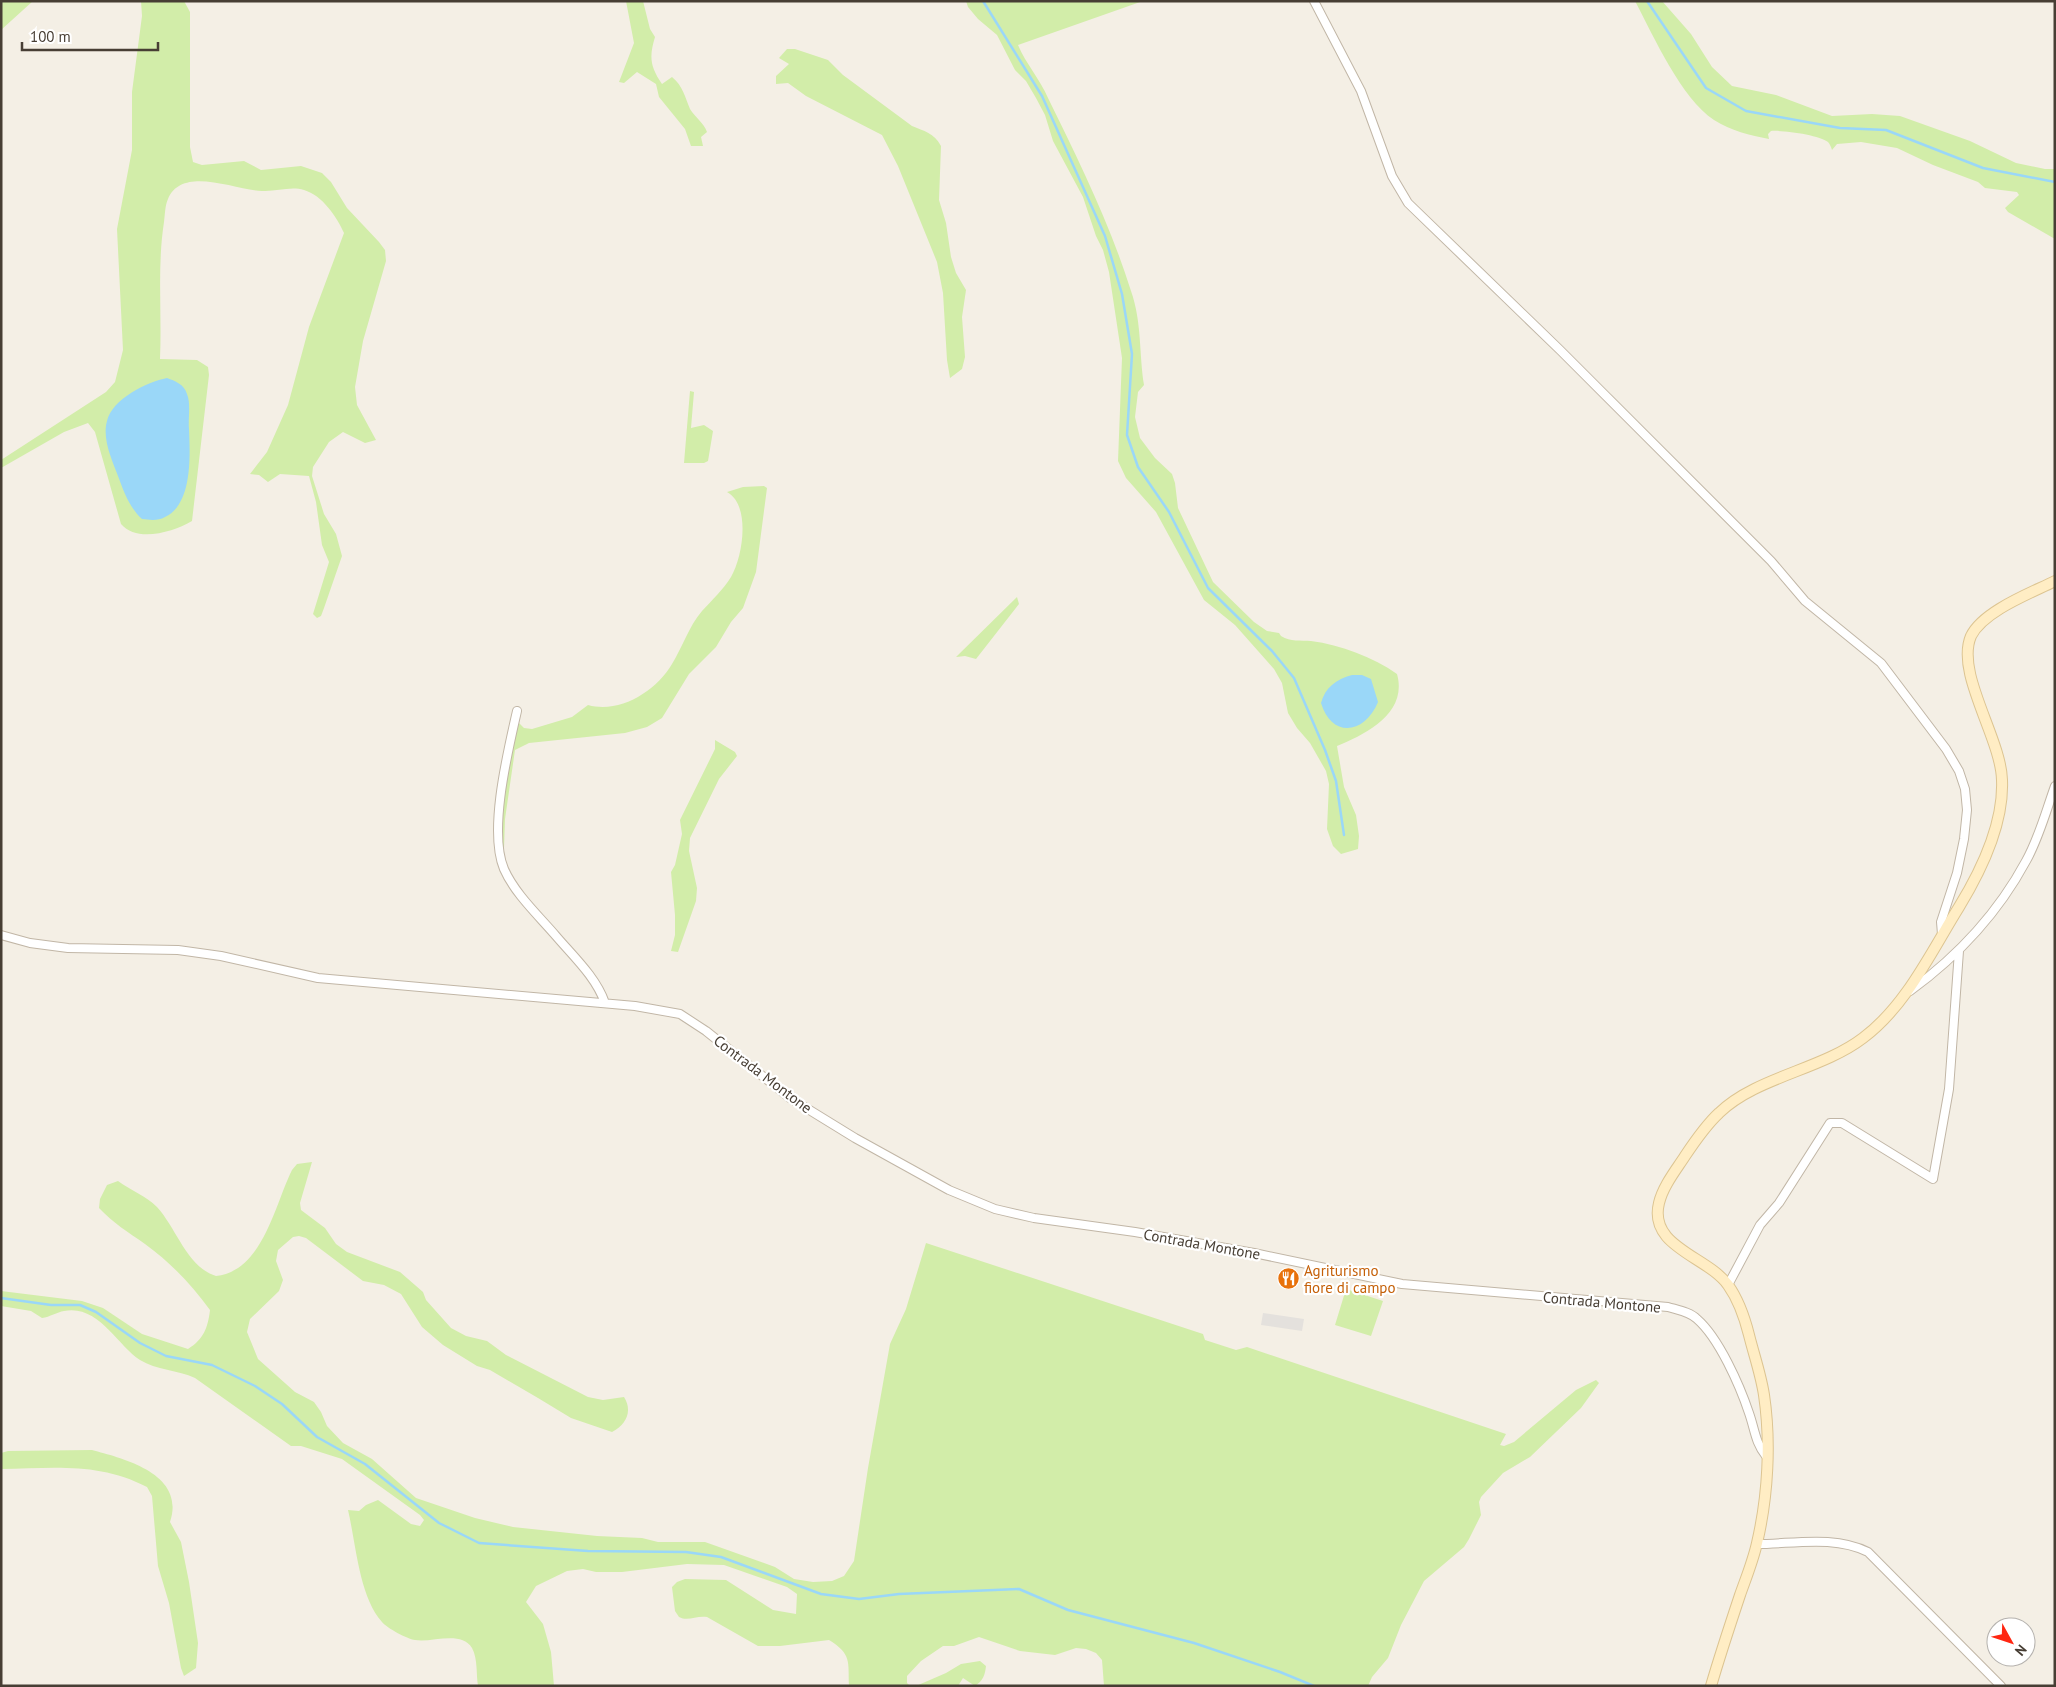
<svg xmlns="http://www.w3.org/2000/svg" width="2056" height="1687" font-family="'PT Sans',sans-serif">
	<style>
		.green { fill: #d2eda9 }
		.parking { fill: #e4e1dd }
		.water { fill: #9ad7f8 }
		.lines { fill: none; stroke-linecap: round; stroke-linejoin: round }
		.stream { stroke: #9ad7f8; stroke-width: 2.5 }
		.street-casing { stroke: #c1b6a6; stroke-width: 10 }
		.secondary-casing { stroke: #dcc491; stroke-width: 12 }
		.street { stroke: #fff; stroke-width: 8 }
		.secondary { stroke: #ffedc4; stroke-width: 10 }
		.labels { text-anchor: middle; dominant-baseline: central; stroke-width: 4.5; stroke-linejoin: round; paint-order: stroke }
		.street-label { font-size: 15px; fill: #473e34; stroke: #fff }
		.food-label { font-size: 15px; fill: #c56008; stroke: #fff; text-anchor: start }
	</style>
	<rect width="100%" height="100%" fill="#f4efe5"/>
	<path class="green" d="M1 1H33L1 30Z
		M141 1H184L190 12V147L193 162 202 165 244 161 261 170 301 166 322 173 331 182 347 208 379 242 385 250 386 261 363 341 355 387 357 405 376 440 365 443 343 432 329 442 313 467 312 476 324 514 336 534 342 556 324 608 321 616 317 618 313 614 329 562 322 545 316 502 309 476 280 474 268 482 259 475 250 474 267 452 288 405 309 327 344 233C337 217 322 195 304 190 290 186 276 192 262 191 235 190 182 165 168 199 165 205 165 215 164 222 157 267 162 313 160 359L197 360 208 367 209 375 192 521C173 532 137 543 121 524L95 432 88 423 64 432 1 468V460L106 392 115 382 123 350 117 229 132 150V92L142 16Z
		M626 1H643L650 29 655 37C649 57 650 66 662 84L672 77C683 86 685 97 690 109 695 117 704 123 707 132L701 137 703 146H691L685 129 659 97 656 84 637 72 624 83 619 82 634 43Z
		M966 1H1143L1018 45C1026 64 1040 79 1048 98 1079 161 1110 224 1131 291 1142 322 1139 354 1144 385L1138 392 1135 417 1140 438 1155 458 1172 474 1175 483 1178 508 1213 582 1254 622 1267 631 1279 633 1281 636C1291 642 1300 640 1311 641 1341 645 1373 657 1397 674 1408 713 1366 734 1337 746L1344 787 1356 815 1359 836 1358 849 1341 854 1333 846 1327 829 1329 784 1326 771 1310 743 1297 728 1288 713 1282 683 1274 669 1235 625 1204 600 1156 512 1126 478 1118 461 1122 358 1109 272 1103 250 1096 236 1083 197 1053 141 1045 115 1036 98 1026 81 1015 70 997 35 978 19 968 7Z
		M1635 1H1662L1691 34 1712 67 1732 86 1776 95 1832 116 1872 114 1900 116 1970 141 2016 163 2045 169H2055V239L2008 212 2005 208 2019 195 2017 192 1985 188 1978 182 1933 165 1897 148 1861 142 1837 144 1832 150C1831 147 1830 144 1828 142 1820 135 1782 130 1771 131L1768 134 1769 139C1750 135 1731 131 1714 120 1681 98 1654 37 1635 1Z
		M787 49H795L828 60 843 75 912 126C924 131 934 133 941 146L939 200 946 223 951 257 956 273 966 290 962 317 965 357 962 369 950 378 947 360 943 293 937 262 898 166 882 135 806 96 788 83 776 84V76L789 64 779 58Z
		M690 391 694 392 691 428 704 425 713 431 708 461 704 463H684Z
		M764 486 767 488 756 572 743 608 731 622 716 647 689 674 662 718 647 727 625 733 529 743 515 750 505 819 504 848 502 851C494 825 510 749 517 721L524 728 532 729 572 717 588 705C620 714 656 691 672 664 682 648 689 626 702 611 712 600 723 590 731 577 743 557 751 505 727 492L743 487Z
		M1017 597 1019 604 976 659 965 656 956 657Z
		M715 740 735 752 737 756 719 779 690 838 689 851 697 888 696 901 678 952 671 951 675 935V915L671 872 675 865 682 834 680 820 715 749Z
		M312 1162 300 1203 301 1210 325 1228 336 1244 347 1252 400 1272 423 1292 426 1300 451 1328 466 1336 487 1341 506 1355 588 1397 603 1400 624 1397C633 1411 626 1425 612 1432L571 1418 538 1398 490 1370 477 1366 443 1345 422 1327 401 1294 384 1285 363 1281 306 1238 299 1236 293 1237 278 1250 276 1261 283 1280 279 1291 250 1319 247 1332 258 1359 295 1392 314 1402 321 1412 327 1426 343 1443 372 1459 416 1498 475 1518 513 1527 597 1536 642 1538 658 1542H705L775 1567 794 1579 813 1582 832 1581 844 1576 854 1561 868 1468 890 1344 906 1309 926 1243 1203 1334 1205 1340 1236 1350 1247 1347 1506 1434 1500 1445 1504 1446 1514 1442 1576 1390 1596 1380 1599 1383 1581 1408 1530 1457 1503 1473 1481 1497 1479 1502 1481 1515 1469 1539 1464 1547 1424 1581 1401 1625 1388 1658 1372 1677 1368 1686H1104L1102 1660 1096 1653 1086 1649 1076 1648 1055 1655 1020 1651 979 1637 954 1646H943L921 1661 907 1676V1683L910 1686H849C848 1662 852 1654 829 1640L780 1646H758L707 1617C697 1615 688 1622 679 1617L675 1611 672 1587 677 1582 685 1579 726 1580 773 1610 796 1614 797 1594 787 1587 724 1565 687 1564 622 1572H596L583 1569 567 1571 536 1586 526 1602 543 1624 551 1652 554 1686H478C476 1674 478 1659 472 1648 461 1630 432 1643 415 1640 407 1639 387 1628 382 1622 359 1596 356 1544 348 1510L359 1511 366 1505 378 1500 411 1524 420 1526 424 1520 420 1515 342 1459 301 1446H291L195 1378C178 1370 156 1370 140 1360 117 1345 98 1304 64 1311 57 1312 50 1317 42 1318L31 1311 1 1306V1291L82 1301 103 1308 142 1334 188 1349C204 1339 208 1327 210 1310 191 1284 171 1263 145 1244 128 1232 113 1223 99 1208L100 1199 107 1185 118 1181C130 1190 146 1196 157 1207 177 1229 187 1267 216 1276 263 1271 275 1204 292 1170L297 1164Z
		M1346 1289 1383 1301 1371 1336 1335 1325Z
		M92 1450C125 1459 186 1474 170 1522L181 1542 189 1582 198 1643 196 1668 184 1676 181 1668 169 1603 158 1566 152 1496 147 1487C100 1462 53 1468 1 1469V1453L8 1451Z
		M980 1661 986 1666C985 1675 983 1681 975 1686L963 1678 958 1686H916L946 1673 961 1664Z"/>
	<path class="parking" d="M1263 1313 1304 1319 1302 1331 1261 1325Z"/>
	<path class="water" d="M167 378C175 381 184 384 187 394 191 403 188 419 189 429 190 454 193 504 165 517 158 521 150 520 142 519 129 507 124 492 118 476 112 460 102 439 107 421 112 399 147 382 167 378Z
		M1352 675H1362L1371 679 1378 702C1365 734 1332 739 1321 703 1325 688 1336 679 1352 675Z"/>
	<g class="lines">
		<path class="stream" d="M983 1 1042 96 1105 236 1122 294 1132 354 1127 435 1138 467 1169 512 1208 588 1272 651 1294 678 1325 750 1336 781 1344 835
			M1647 1 1706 88 1746 111 1840 128 1886 130 1983 168 2055 182
			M1 1298 51 1305H80L96 1312 140 1343 166 1356 212 1365 255 1386 282 1404 317 1437 365 1464 439 1523 479 1543 588 1551 686 1552 721 1557 821 1594 859 1599 899 1594 1019 1589 1068 1610 1194 1643 1280 1672 1314 1686"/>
		<defs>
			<path id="street" d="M1314 1 1361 91 1392 176 1408 203 1560 350 1771 561 1805 601 1881 663 1946 749 1959 771 1965 789 1967 810 1964 839 1957 873 1941 922 1942 934
				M517 711C508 751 488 831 504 869 515 894 539 916 556 936 573 956 596 977 605 1003
				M1 935 30 943 68 948 178 950 221 956 318 978 635 1006 680 1014 706 1031 790 1098 855 1138 949 1190 995 1209 1034 1218 1135 1232 1254 1253 1402 1284 1668 1307C1678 1310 1690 1312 1697 1319 1719 1338 1740 1386 1749 1413 1755 1430 1755 1442 1766 1456
				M1910 991C1958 956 1998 913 2026 861 2039 838 2046 811 2055 786
				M1728 1285 1760 1225 1779 1203 1830 1123H1842L1933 1179 1949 1089 1959 951
				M1757 1544C1793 1544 1834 1535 1868 1552L2001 1686"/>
			<path id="secondary" d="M1711 1686C1720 1655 1730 1625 1740 1595 1746 1578 1753 1561 1757 1543 1768 1496 1771 1442 1764 1395 1761 1375 1754 1355 1749 1335 1745 1319 1738 1299 1728 1285 1707 1256 1648 1247 1659 1203 1663 1186 1676 1170 1685 1156 1695 1141 1706 1125 1719 1113 1756 1077 1821 1070 1863 1038 1906 1006 1931 952 1959 907 1981 871 2004 825 2002 780 2001 738 1955 673 1971 636 1983 611 2031 593 2055 581"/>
		</defs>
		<use href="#street" class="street-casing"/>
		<use href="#secondary" class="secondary-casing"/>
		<use href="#street" class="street"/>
		<use href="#secondary" class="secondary"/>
	</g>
	<defs>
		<symbol id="restaurant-disc" viewBox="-11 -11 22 22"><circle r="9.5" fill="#e8710a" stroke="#fff"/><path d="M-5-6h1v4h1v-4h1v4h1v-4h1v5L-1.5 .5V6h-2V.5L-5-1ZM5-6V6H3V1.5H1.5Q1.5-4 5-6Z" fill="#fff"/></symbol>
	</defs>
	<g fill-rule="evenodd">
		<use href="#restaurant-disc" x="1276" y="1266" width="25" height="25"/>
	</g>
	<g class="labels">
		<g class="street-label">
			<text transform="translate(763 1074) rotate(37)">Contrada Montone</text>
			<text transform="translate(1202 1244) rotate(10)">Contrada Montone</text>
			<text transform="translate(1602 1302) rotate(5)">Contrada Montone</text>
		</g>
		<g class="food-label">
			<text x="1304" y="1270">Agriturismo<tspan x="1304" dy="17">fiore di campo</tspan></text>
		</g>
	</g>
	<rect width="2056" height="1687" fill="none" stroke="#473e34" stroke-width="5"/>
	<g transform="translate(2011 1642) rotate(130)"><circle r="24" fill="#ffffff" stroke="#b5b2ae"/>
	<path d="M0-4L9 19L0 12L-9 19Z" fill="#ff2611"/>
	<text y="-8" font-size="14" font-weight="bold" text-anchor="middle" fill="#473e34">N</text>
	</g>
	<path d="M22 42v8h136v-8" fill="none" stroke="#473e34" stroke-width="2.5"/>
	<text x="30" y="42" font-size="15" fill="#473e34" stroke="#ffffff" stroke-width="4" paint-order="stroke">100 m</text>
</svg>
